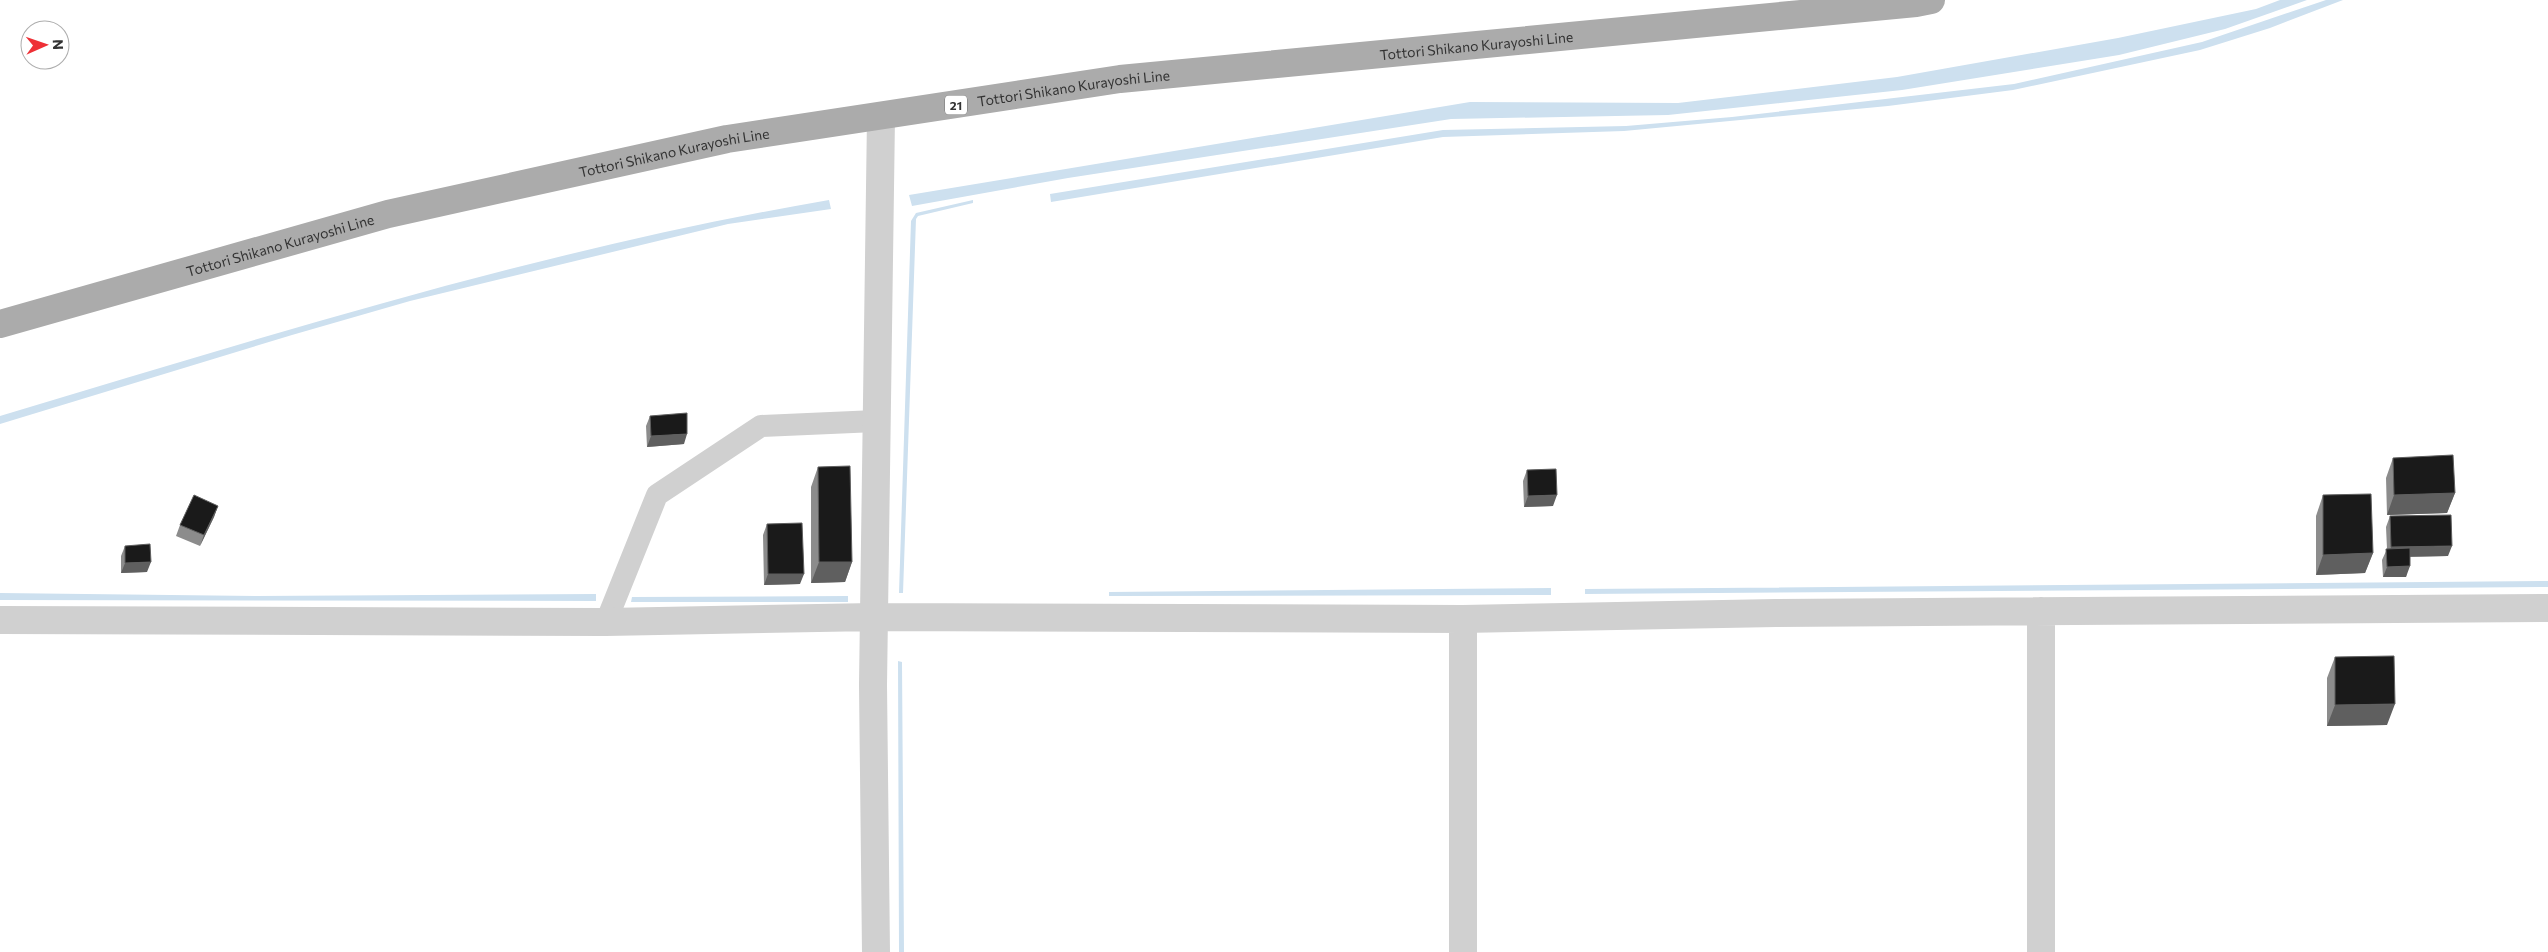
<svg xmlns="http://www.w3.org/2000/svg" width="2548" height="952" font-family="Commissioner,sans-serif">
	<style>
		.water { fill: #cde0ef }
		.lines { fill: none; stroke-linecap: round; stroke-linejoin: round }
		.service { stroke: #d0d0d0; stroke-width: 22 }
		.minor { stroke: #d0d0d0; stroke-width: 28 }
		.primary { stroke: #ababab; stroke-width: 28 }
		.wall { fill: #8c8c8c }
		.shaded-wall { fill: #5f5f5f }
		.building { fill: #1a1a1a; stroke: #5f5f5f }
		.labels { text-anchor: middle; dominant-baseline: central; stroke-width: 5; stroke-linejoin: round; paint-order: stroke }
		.shield { fill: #fff; stroke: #707070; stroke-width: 1 }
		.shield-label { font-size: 12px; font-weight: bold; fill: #333 }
		.street-label { font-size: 14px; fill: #333; stroke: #fff }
	</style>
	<rect width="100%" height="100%" fill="#fff"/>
	<path class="water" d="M2280 0H2307L2225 29 2119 55 1902 90 1668 115 1451 119 1068 178 912 206 909 195 1470 102 1678 103 1897 77 2118 38 2256 9Z
		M2326 0H2343L2270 28 2200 50 2013 90 1888 106 1624 131 1443 137 1051 202 1050 194 1443 130 1626 126 1732 117 2014 84 2202 42Z
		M829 200 831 209 728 224 410 301 292 335 0 424V416C274 334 547 248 829 200Z
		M973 200V203L918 216 916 219 903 593H899L911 221 916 213Z
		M2548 581V587L1585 594V589Z
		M1551 588V595L1109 596V592Z
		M0 593 256 596 596 594V601L0 600Z
		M848 596V602H631L632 597Z
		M898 661 902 662 904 952H899Z"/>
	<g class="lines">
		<path class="service" d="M606 622 657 495 761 426 876 421"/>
		<path class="minor" d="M1463 619V952
			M0 620 606 622 874 617 1463 619 1776 613 2548 608
			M876 952 873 685 881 117
			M2041 952V611"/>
		<path class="primary" id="s1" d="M0 324 388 214 727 139 1120 79 1916 3 1931 0"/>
	</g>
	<path class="wall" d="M650 416 684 444 647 447 646 426Z
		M2393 458 2455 493 2447 513 2387 515 2386 478Z
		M818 467 852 562 845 582 811 583V487Z
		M1527 470 1553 506 1524 507 1523 481Z
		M2323 495 2373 553 2365 573 2316 575V516Z
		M218 506 214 517 200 546 176 536 180 525Z
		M2390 516 2448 556 2410 557 2406 577H2383L2382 560 2387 549 2386 527Z
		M767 524 800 584 764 585 763 535Z
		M125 546 147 572 121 573V556Z
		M2335 657 2387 725 2327 726V678Z"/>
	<path class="shaded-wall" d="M687 434 684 444 647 447 651 436Z
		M2455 493 2447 513 2387 515 2394 495Z
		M1557 495 1553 506 1524 507 1528 496Z
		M218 506 214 517 200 546 204 535Z
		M2452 546 2448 556 2387 557 2391 547Z
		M2373 553 2365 573 2316 575 2323 555Z
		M151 562 147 572 121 573 125 563Z
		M819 562H852L845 582 811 583Z
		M2410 566 2406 577H2383L2387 567Z
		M768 574H804L800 584 764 585Z
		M2395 704 2387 725 2327 726 2335 705Z"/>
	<path class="building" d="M687 413V434L651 436 650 416Z
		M2453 455 2455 493 2394 495 2393 458Z
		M850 466 852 562H819L818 467Z
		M1556 469 1557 495 1528 496 1527 470Z
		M2371 494 2373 553 2323 555V495Z
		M194 495 218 506 204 535 180 525Z
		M2451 515 2452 546 2391 547 2390 516Z
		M802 523 804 574H768L767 524Z
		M150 544 151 562 125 563V546Z
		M2410 548V566L2387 567 2386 549Z
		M2394 656 2395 704 2335 705V657Z"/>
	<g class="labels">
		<rect class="shield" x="945" y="95.5" width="22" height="19" rx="4"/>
		<g class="shield-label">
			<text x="956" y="105">21</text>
		</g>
		<g class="street-label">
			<text stroke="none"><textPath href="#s1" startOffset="1506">Tottori Shikano Kurayoshi Line</textPath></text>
			<text stroke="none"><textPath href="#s1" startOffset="1101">Tottori Shikano Kurayoshi Line</textPath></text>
			<text stroke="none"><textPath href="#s1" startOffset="696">Tottori Shikano Kurayoshi Line</textPath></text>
			<text stroke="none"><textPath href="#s1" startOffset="291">Tottori Shikano Kurayoshi Line</textPath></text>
		</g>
	</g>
	<g transform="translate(45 45) rotate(88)"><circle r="24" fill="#ffffff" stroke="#adadad"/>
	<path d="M0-4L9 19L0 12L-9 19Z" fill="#ee3036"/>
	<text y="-8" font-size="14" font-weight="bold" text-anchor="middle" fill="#333333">N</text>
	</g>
</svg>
